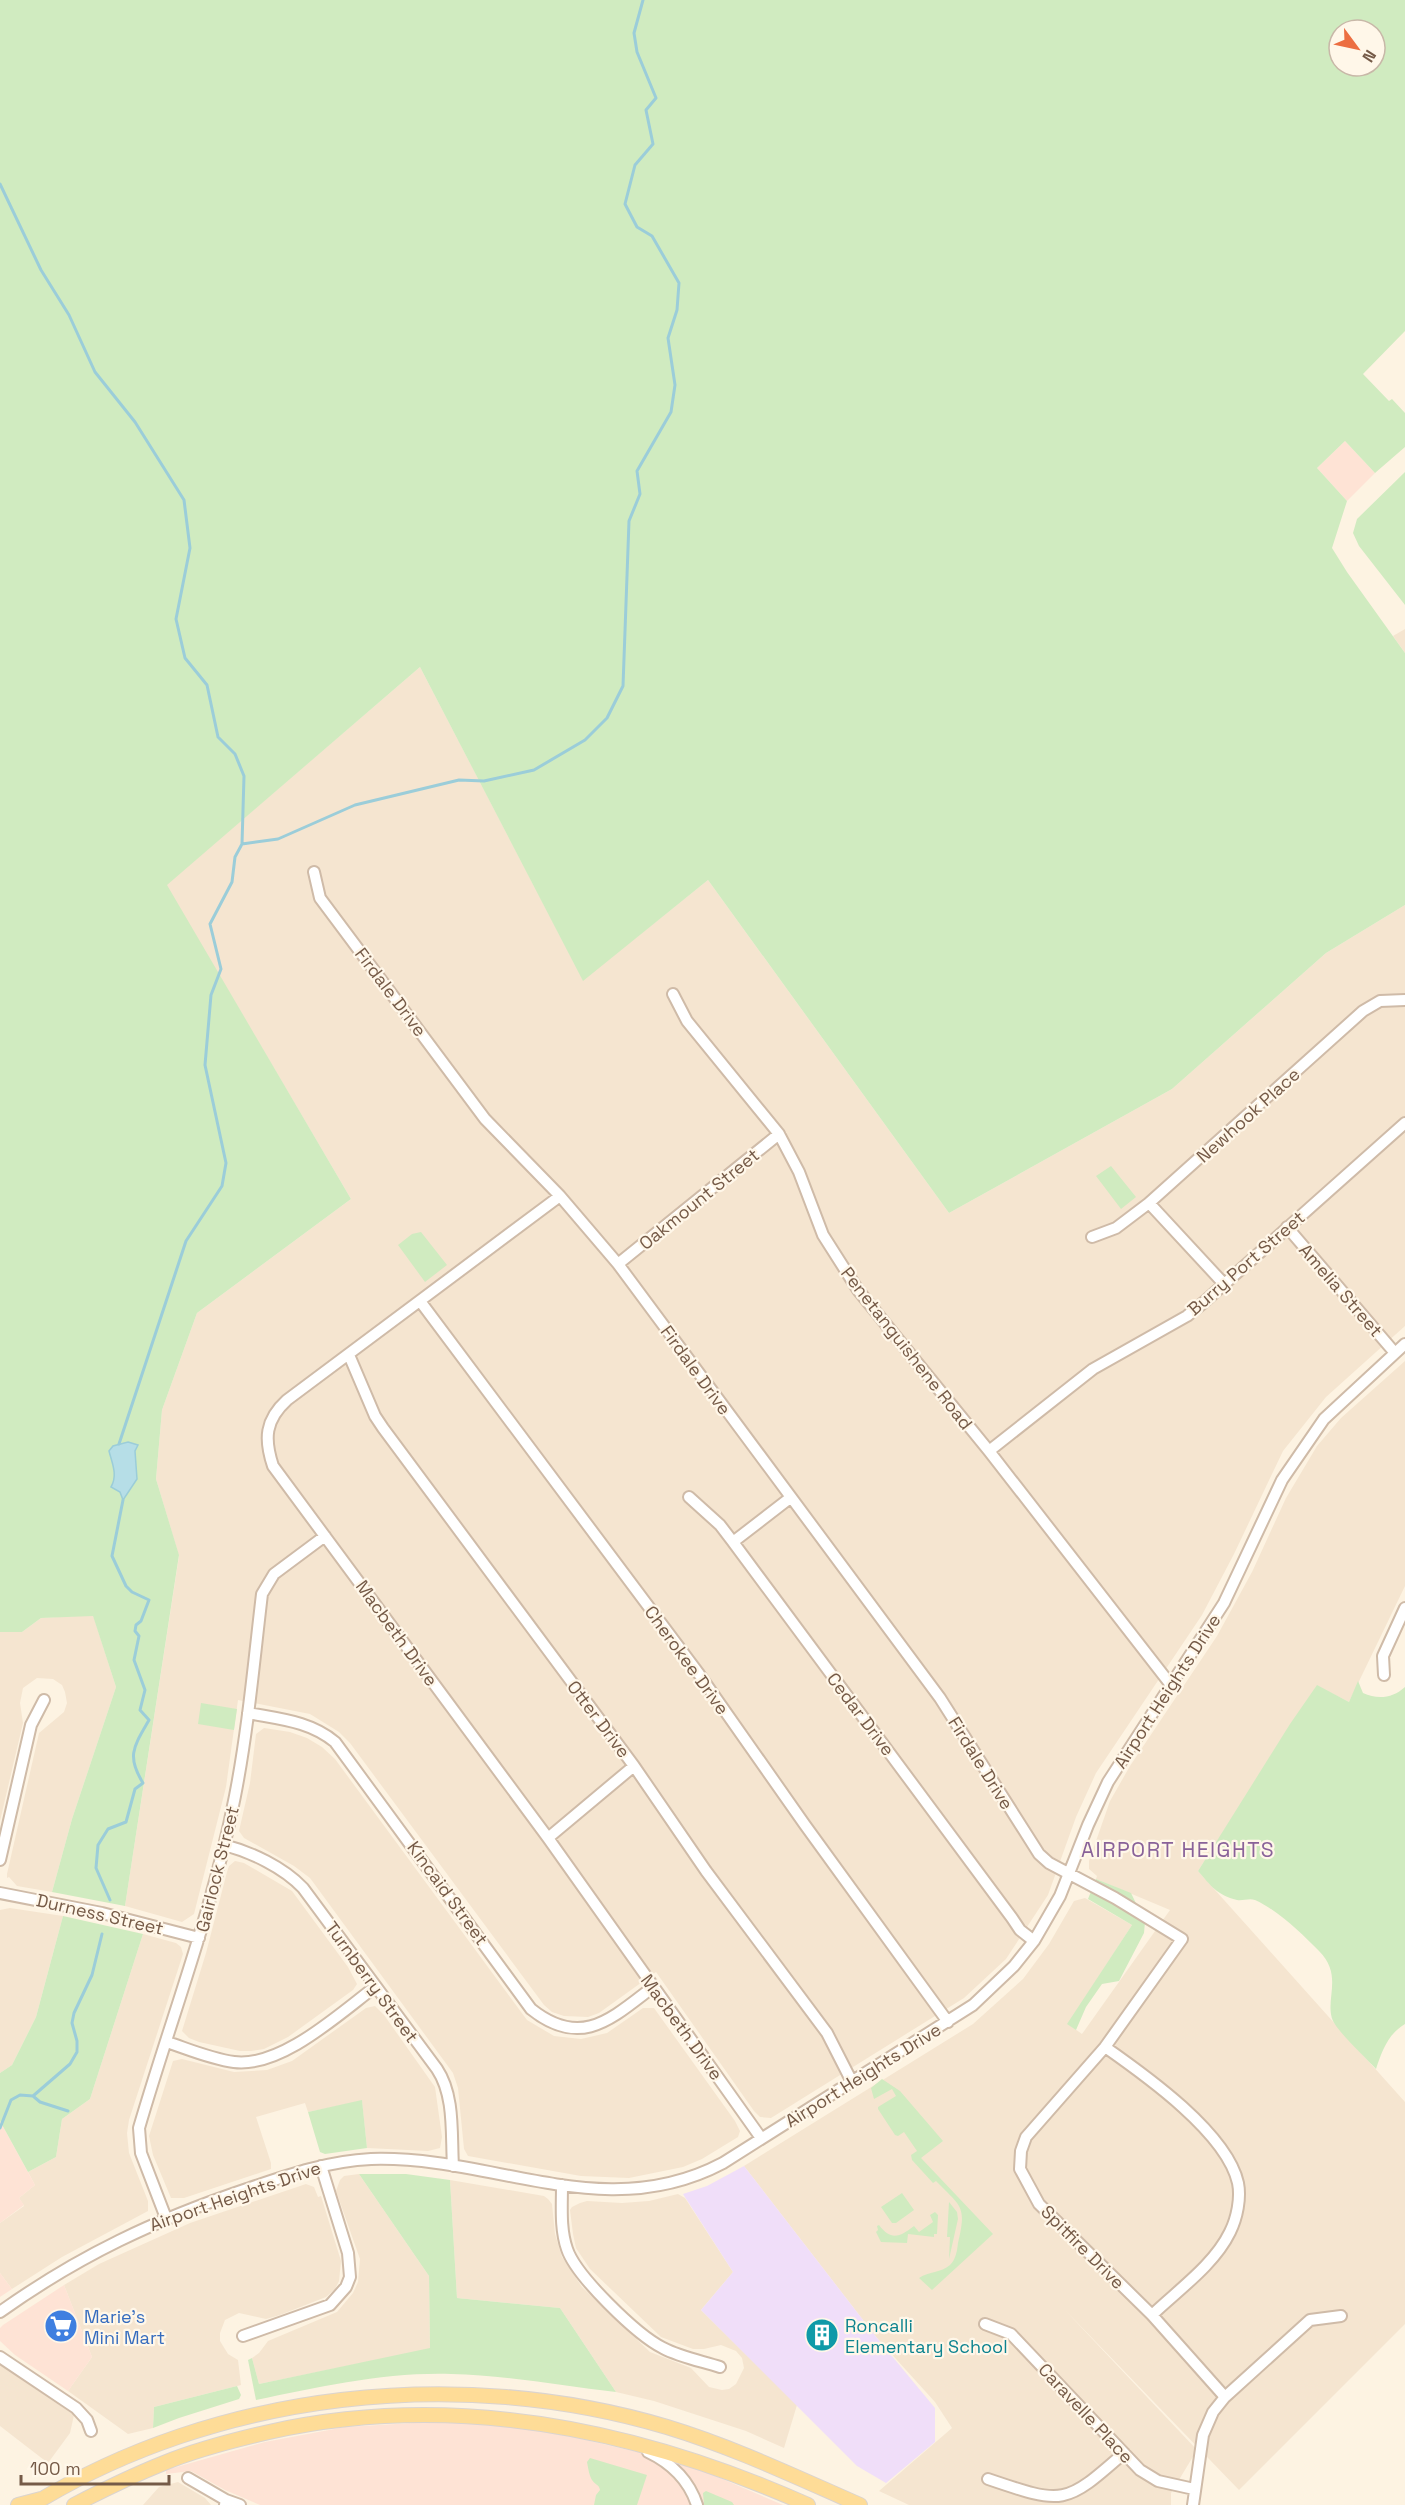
<svg xmlns="http://www.w3.org/2000/svg" width="1405" height="2505" font-family="'Space Grotesk',sans-serif">
	<style>
		.residential { fill: #f5e5d0 }
		.commercial { fill: #fee3d5 }
		.education { fill: #f0def9 }
		.green { fill: #d0ebc0; fill-rule: evenodd }
		.water { fill: #b6dee7; stroke: #9bcdd9; stroke-width: 1.5 }
		.lines { fill: none; stroke-linecap: round; stroke-linejoin: round }
		.stream { stroke: #9bcdd9; stroke-width: 3 }
		.minor-casing { stroke: #cfbba8; stroke-width: 14 }
		.major-casing { stroke: #dbd4cf; stroke-width: 16 }
		.minor { stroke: #fff; stroke-width: 10 }
		.major { stroke: #fedc97; stroke-width: 14 }
		.labels { text-anchor: middle; dominant-baseline: central; stroke-width: 4.5; stroke-linejoin: round; paint-order: stroke }
		.street-label { font-size: 18px; fill: #755a47; stroke: #fff7e9 }
		.shop-label { font-size: 18px; fill: #366cbe; stroke: #fff7e9; text-anchor: start }
		.culture-label { font-size: 18px; fill: #0d838f; stroke: #fff7e9; text-anchor: start }
		.quarter-label { font-size: 21px; letter-spacing: 1.5px; fill: #896299; stroke: #fff7e9 }
	</style>
	<rect width="100%" height="100%" fill="#fdf3e2"/>
	<path class="residential" d="M1405 629V653L1393 636Z
		M420 667 583 980 708 880 949 1213 1172 1089 1326 953 1405 905V1326L1326 1397 1283 1451 1234 1554 1202 1615 1096 1773 1076 1817 1048 1895 1006 1959 964 1998 771 2118 760 2117 754 2111 656 1972 599 2013 588 2017 564 2016 552 2012 544 2005 350 1743 339 1732 310 1714 238 1700 226 1787 194 1914 182 1922 125 1906 179 1556 156 1479 162 1410 197 1313 351 1199 166 885Z
		M1405 1361V1586L1349 1702 1317 1686 1198 1871 1405 2102V2324L1239 2490 1064 2309 1197 2450 1171 2493V2505H909L879 2491 952 2428 935 2402 877 2338 744 2166 973 2024 1023 1979 1049 1944 1074 1901 1085 1898 1132 1925 1068 2024 1082 2034 1170 1910 1096 1879 1097 1876 1089 1869V1861L1110 1801 1130 1766 1217 1636 1252 1572 1286 1498 1317 1446 1341 1418Z
		M93 1615 116 1687 72 1819 52 1892 17 1886 9 1877 7 1878V1874L39 1733 64 1712 67 1703 65 1692 62 1685 53 1679 37 1678 23 1688 20 1703 23 1723 0 1821V1632H22L41 1618Z
		M264 1728 290 1732 307 1738 322 1747 335 1759 527 2020 554 2036 581 2039 607 2033 643 2008H654L735 2121 740 2131 738 2137 702 2159 683 2167 629 2178 581 2176 468 2156 464 2149 458 2088 453 2073 310 1878 294 1866 244 1838 239 1831 250 1783 256 1734Z
		M235 1861 244 1863 292 1891 348 1967 357 1984 353 1990 288 2037 264 2049 251 2051H240L199 2042 189 2038 182 2031 206 1953 227 1872 229 1866Z
		M10 1908 63 1916 36 2017 12 2065 0 2073V1910Z
		M143 1934 176 1943 181 1947 183 1954 129 2120 127 2133 129 2153 148 2201V2211L62 2257 12 2289 0 2273V2223L24 2206 19 2198 35 2185 28 2172 56 2157 62 2119 90 2099Z
		M375 2006 384 2015 435 2087 442 2137 440 2148 428 2151 367 2148 362 2101 308 2112 305 2103 256 2117 271 2163V2169L184 2198H171L153 2155 149 2136 173 2061 182 2059 234 2072 267 2070 292 2061 366 2008Z
		M359 2174 429 2276 430 2349 259 2384 252 2358 259 2353 268 2341 337 2312 353 2293 358 2282 360 2259 336 2191 340 2180 344 2176Z
		M450 2180 544 2196 548 2199 552 2204 555 2234 562 2257 582 2287 650 2352 691 2368 709 2387 722 2390 729 2389 736 2384 744 2368 742 2358 736 2351 721 2345 704 2349H693L661 2337 590 2269 576 2248 573 2234 570 2210 572 2207 580 2203 587 2201 622 2203 649 2201 678 2194 685 2198 733 2272 701 2310 797 2405 784 2448 746 2431 654 2401 616 2392 560 2308 457 2298Z
		M306 2184 314 2187 318 2197 321 2196 341 2261 339 2281 335 2289 326 2297 280 2315 266 2319 239 2313 225 2320 220 2333V2341L228 2354 238 2360 241 2385 154 2407 153 2428 128 2434 68 2391 92 2357 64 2285 99 2264 190 2223Z
		M0 2365 74 2415 70 2433 48 2463 0 2426Z
		M178 2482 205 2498 211 2505H143L159 2487Z"/>
	<path class="commercial" d="M1345 441 1375 473 1347 501 1317 468Z
		M0 2121 35 2185 19 2198 24 2205 0 2223Z
		M0 2273 12 2289 0 2297Z
		M64 2285 92 2357 68 2391 15 2355 0 2341V2328L3 2325Z
		M464 2420 501 2423 577 2438 685 2463 783 2505H260L225 2490 191 2471 166 2474V2470L265 2442 345 2427Z"/>
	<path class="education" d="M744 2166 877 2338 935 2408V2442L886 2483 857 2466 701 2310 733 2272 683 2194 707 2186Z"/>
	<path class="green" d="M0 0H1405V331L1363 374 1389 401 1392 399 1405 413V447L1375 473 1345 441 1317 468 1347 501 1332 548 1347 572 1405 653V905L1326 953 1172 1089 949 1213 708 880 583 981 420 667 167 885 351 1199 197 1313 162 1410 156 1479 179 1555 125 1906 52 1892 72 1819 116 1687 93 1616 41 1618 22 1632H0ZM1339 30H1375V66H1339Z
		M1405 472V605L1359 546 1353 533 1357 519Z
		M1111 1166 1136 1197 1121 1209 1096 1176Z
		M421 1232 447 1265 425 1282 398 1245 412 1234Z
		M1358 1681 1363 1693C1378 1700 1393 1698 1405 1687V2024C1388 2034 1382 2051 1376 2069 1365 2057 1339 2033 1333 2021 1324 2000 1344 1976 1319 1951 1301 1933 1279 1911 1255 1900 1249 1898 1243 1901 1237 1900 1217 1895 1211 1886 1198 1871L1290 1724 1317 1685 1349 1702Z
		M201 1703 237 1709 234 1730 198 1724Z
		M1096 1879 1131 1893 1145 1922 1144 1933 1119 1981 1102 1984 1086 2007 1076 2030 1067 2024 1132 1925 1088 1899Z
		M63 1916 143 1934 90 2099 62 2119 56 2157 28 2172 0 2121V2073L12 2065 36 2017Z
		M882 2079 900 2091 943 2141 921 2158 993 2234 932 2290 919 2278C929 2271 941 2273 950 2265 956 2259 957 2251 958 2243 967 2205 961 2207 936 2181L933 2183 912 2160 911 2155 917 2151 904 2132 898 2136 895 2135 878 2109V2107L896 2096 892 2089 874 2099 871 2088Z
		M362 2100 367 2148 325 2154 320 2152 308 2112Z
		M359 2174H406L450 2180 457 2298 560 2308 616 2392C562 2386 506 2375 451 2374 386 2372 319 2387 256 2400L248 2360 252 2358 259 2384 430 2348 429 2276Z
		M902 2193 914 2210 896 2223H892L881 2207Z
		M949 2202 957 2212 958 2219 949 2259 950 2237H947Z
		M935 2212 938 2215 937 2234H934V2237L908 2234 907 2243 881 2242 876 2232 878 2230 877 2226 879 2225C891 2241 900 2237 914 2226L919 2232 933 2222 930 2215Z
		M237 2386 241 2395 239 2399 179 2418 153 2428 154 2407Z
		M590 2458 647 2475 637 2505H594L596 2495 600 2490C599 2484 595 2485 592 2480 589 2475 588 2467 587 2462Z
		M706 2491 732 2502 734 2505H704L703 2493Z"/>
	<path class="water" d="M128 1442 138 1445 135 1451 137 1479 123 1500 120 1492 111 1487C118 1475 112 1463 109 1451L113 1446Z"/>
	<g class="lines">
		<path class="stream" d="M0 184 41 270 69 315 95 372 135 422 184 500 190 548 176 619 185 658 207 685 218 737 235 754 244 776 242 844 235 857 232 882 210 924 221 969 211 995 205 1065 226 1163 222 1186 186 1241 119 1444
			M242 844 278 839 355 805 459 780 484 781 534 770 585 740 607 718 623 686 629 521 640 494 637 471 671 412 675 385 668 338 677 310 679 283 652 236 637 227 625 204 635 165 653 144 646 110 656 98 637 52 634 33 643 0
			M110 1900 96 1868 98 1845 108 1829 126 1822 135 1789 143 1783C126 1756 134 1746 149 1720L140 1710 145 1690 134 1660 139 1636 135 1631 136 1625 141 1621 149 1600 132 1592 126 1586 112 1556 123 1500
			M33 2096 40 2102 68 2111
			M0 2128 11 2100 20 2095 33 2096 70 2064 77 2052V2041L72 2023 74 2013 92 1975 102 1934"/>
		<defs>
			<path id="minor" d="M314 872 320 898 485 1119 560 1196 618 1264 940 1698 1039 1854 1049 1863 1115 1898 1182 1939 1105 2047 1026 2137 1021 2151 1020 2169 1039 2204 1152 2315 1225 2397
				M673 994 687 1021 779 1134 799 1172 823 1235 858 1290 989 1451 1171 1685
				M560 1196 287 1400C265 1420 264 1439 273 1466L548 1838 761 2138
				M1149 1203 1225 1285
				M1287 1227 1395 1353
				M1092 1237 1116 1228 1149 1203 1363 1011 1380 1001 1405 1000
				M618 1264 779 1134
				M420 1301 699 1674 805 1825 948 2022
				M349 1355 375 1416 383 1428 634 1766 706 1871 827 2033 852 2082
				M989 1451 1093 1369 1187 1316 1203 1303 1405 1123
				M689 1497 720 1525 733 1542
				M790 1498 733 1542 1012 1918 1020 1930 1034 1941
				M1384 1675 1383 1656 1405 1608
				M248 1713C279 1719 310 1721 335 1742L531 2009C581 2049 611 2019 653 1987
				M548 1838 634 1766
				M224 1845C251 1852 283 1867 303 1888L437 2069C455 2096 451 2134 453 2166
				M0 1860 31 1725 44 1700
				M0 1893 102 1913 199 1938
				M167 2042C188 2049 211 2059 234 2062 281 2068 339 2014 375 1987
				M1105 2047C1145 2075 1227 2133 1238 2183 1241 2198 1237 2218 1230 2232 1214 2265 1178 2290 1152 2315
				M562 2185C562 2207 560 2229 567 2249 576 2276 637 2335 663 2348 680 2357 701 2361 720 2367
				M166 2218 141 2153 139 2128C171 2018 213 1910 235 1796 248 1730 254 1661 262 1594L274 1574 325 1536
				M0 2312C80 2255 155 2220 247 2189 288 2175 328 2161 371 2159 494 2155 604 2226 723 2163L973 2005 1014 1966 1034 1941 1060 1896 1088 1825 1108 1782 1224 1603 1282 1480 1324 1419 1405 1344
				M985 2324 1011 2334 1140 2470 1158 2481 1194 2489
				M243 2336 330 2305 346 2287 350 2277 348 2253 321 2166
				M0 2357 76 2408 87 2420 91 2431
				M648 2452C671 2463 689 2480 697 2505
				M188 2478 226 2500
				M988 2479C1064 2505 1065 2505 1124 2453
				M225 2505 226 2500 240 2505
				M1193 2505 1203 2435 1213 2412 1225 2397 1310 2320 1341 2316"/>
			<path id="major" d="M18 2505 41 2499
				M32 2505C218 2391 459 2365 667 2427 733 2447 796 2477 860 2505
				M74 2505C103 2490 134 2475 164 2463 198 2449 234 2440 269 2432 453 2391 638 2429 808 2505"/>
		</defs>
		<use href="#minor" class="minor-casing"/>
		<use href="#major" class="major-casing"/>
		<use href="#minor" class="minor"/>
		<use href="#major" class="major"/>
	</g>
	<defs>
		<symbol id="supermarket-disc" viewBox="-11 -11 22 22"><circle r="9.5" fill="#3f7fe0" stroke="#fff7e9"/><path d="M-6-5.5h2.5l.6 2H6L4.5 2H-2.5L-4.4-4H-6ZM-1.5 3.2a1.3 1.3 0 1 0 .1 0ZM3 3.2a1.3 1.3 0 1 0 .1 0Z" fill="#fff"/></symbol>
		<symbol id="building-disc" viewBox="-11 -11 22 22"><circle r="9.5" fill="#0f9aa8" stroke="#fff7e9"/><path d="M-4-6H4V6H1V3H-1V6H-4ZM-2.5-4.3h1.7v1.8h-1.7ZM.8-4.3h1.7v1.8H.8ZM-2.5-1h1.7V.8h-1.7ZM.8-1h1.7V.8H.8Z" fill="#fff"/></symbol>
	</defs>
	<g fill-rule="evenodd">
		<use href="#supermarket-disc" x="42" y="2307" width="38" height="38"/>
		<use href="#building-disc" x="803" y="2316" width="38" height="38"/>
	</g>
	<g class="labels">
		<g class="street-label">
			<text transform="translate(391 992) rotate(53)">Firdale Drive</text>
			<text transform="translate(1248 1115) rotate(-42)">Newhook Place</text>
			<text transform="translate(699 1199) rotate(-39)">Oakmount Street</text>
			<text transform="translate(1246 1263) rotate(-41)">Burry Port Street</text>
			<text transform="translate(1341 1290) rotate(49)">Amelia Street</text>
			<text transform="translate(907 1348) rotate(52)">Penetanguishene Road</text>
			<text transform="translate(696 1370) rotate(54)">Firdale Drive</text>
			<text transform="translate(397 1633) rotate(54)">Macbeth Drive</text>
			<text transform="translate(687 1660) rotate(54)">Cherokee Drive</text>
			<text transform="translate(1167 1691) rotate(-57)">Airport Heights Drive</text>
			<text transform="translate(861 1714) rotate(53)">Cedar Drive</text>
			<text transform="translate(599 1719) rotate(53)">Otter Drive</text>
			<text transform="translate(981 1763) rotate(58)">Firdale Drive</text>
			<text transform="translate(217 1869) rotate(-76)">Gairlock Street</text>
			<text transform="translate(448 1893) rotate(54)">Kincaid Street</text>
			<text transform="translate(100 1914) rotate(13)">Durness Street</text>
			<text transform="translate(372 1982) rotate(54)">Turnberry Street</text>
			<text transform="translate(682 2027) rotate(54)">Macbeth Drive</text>
			<text transform="translate(863 2075) rotate(-32)">Airport Heights Drive</text>
			<text transform="translate(235 2196) rotate(-19)">Airport Heights Drive</text>
			<text transform="translate(1083 2247) rotate(45)">Spitfire Drive</text>
			<text transform="translate(1086 2413) rotate(47)">Caravelle Place</text>
		</g>
		<g class="shop-label">
			<text x="84" y="2316">Marie's<tspan x="84" dy="21">Mini Mart</tspan></text>
		</g>
		<g class="culture-label">
			<text x="845" y="2325">Roncalli<tspan x="845" dy="21">Elementary School</tspan></text>
		</g>
		<g class="quarter-label">
			<text x="1178" y="1849">AIRPORT HEIGHTS</text>
		</g>
	</g>
	<g transform="translate(1357 48) rotate(123)"><circle r="28" fill="#fff7e9" stroke="#c8b8a8" stroke-width="1.5"/>
	<path d="M0-4.5L10 22L0 15L-10 22Z" fill="#ec6e41"/>
	<text y="-9" font-size="16" font-weight="bold" text-anchor="middle" fill="#755a47">N</text>
	</g>
	<path d="M21 2475v9h148v-9" fill="none" stroke="#755a47" stroke-width="3"/>
	<text x="30" y="2475" font-size="18" fill="#755a47" stroke="#fff7e9" stroke-width="4.5" paint-order="stroke">100 m</text>
</svg>
